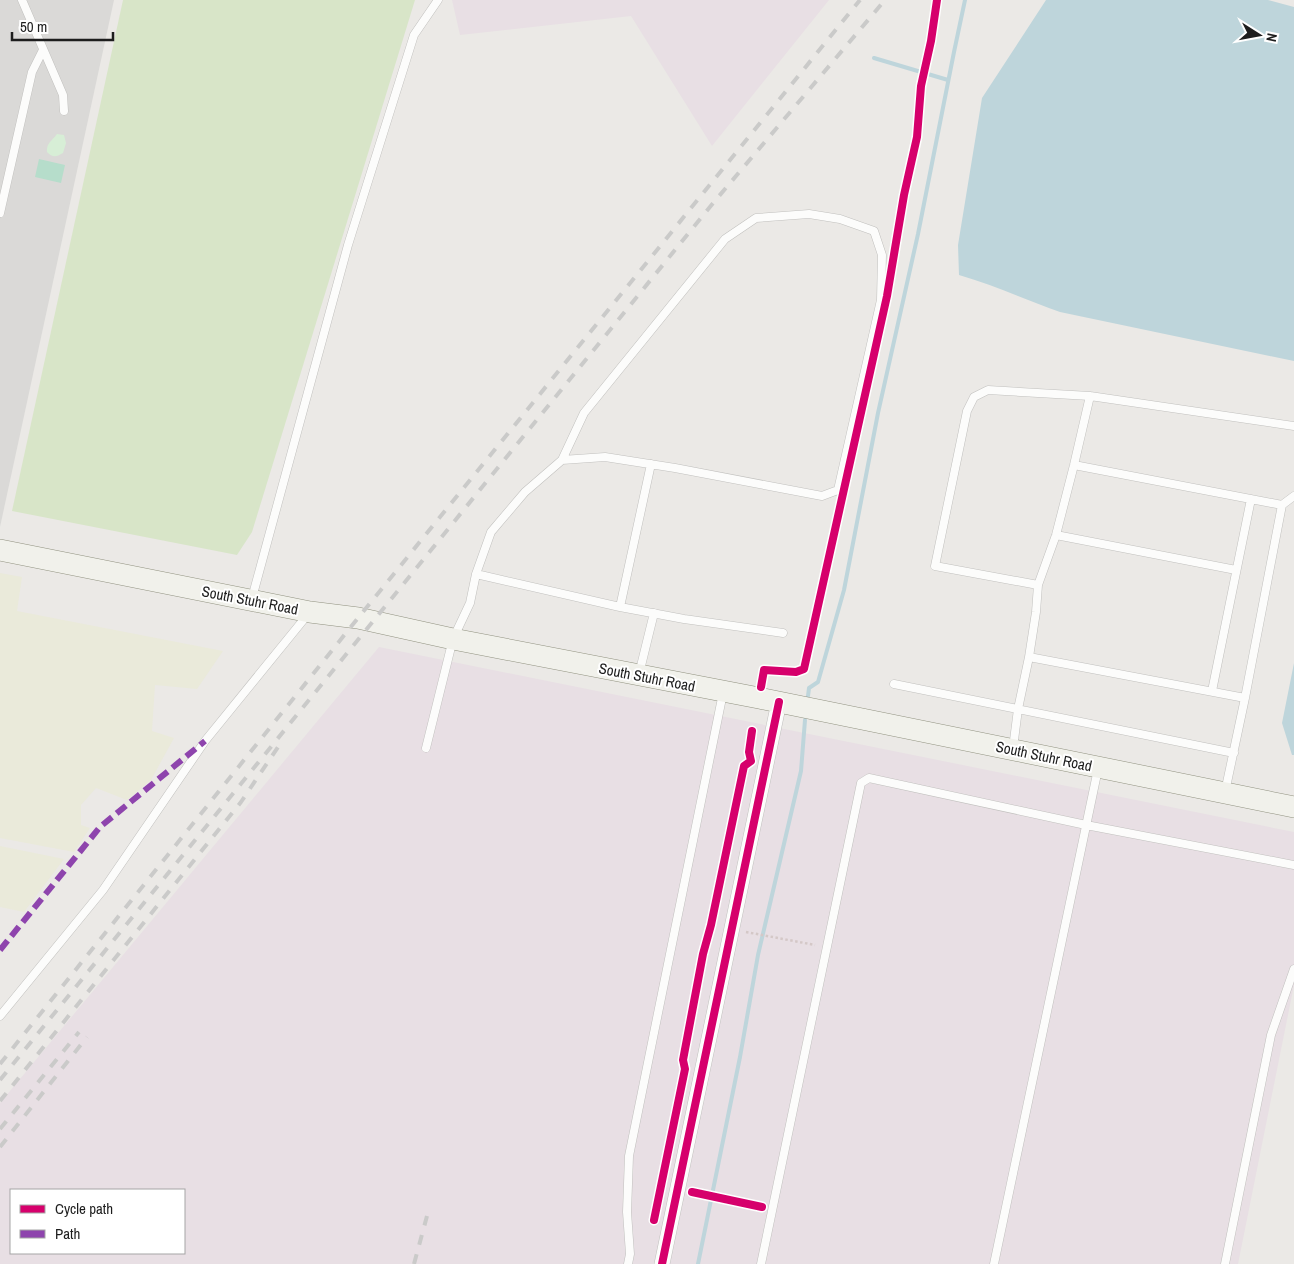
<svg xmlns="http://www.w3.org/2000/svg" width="1294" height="1264" font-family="'Archivo Narrow',sans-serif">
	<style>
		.residential { fill: #dad9d7 }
		.industrial { fill: #e8dfe4; fill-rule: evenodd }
		.farmland { fill: #eaeada }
		.grass { fill: #d8e5c8 }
		.park { fill: #d7eed6 }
		.pitch { fill: #b6ddcb }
		.water { fill: #bed5db }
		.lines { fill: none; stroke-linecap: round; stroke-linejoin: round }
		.stream { stroke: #bed5db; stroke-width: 4 }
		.lane-casing { stroke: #c1c0be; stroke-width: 9 }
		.street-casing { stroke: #c1c0be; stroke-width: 16 }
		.secondary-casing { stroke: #919280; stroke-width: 22 }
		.path { stroke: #d4c8c7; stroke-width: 2.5; stroke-dasharray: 2.5 2.5; stroke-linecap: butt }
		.lane { stroke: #fcfcfb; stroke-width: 8 }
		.street { stroke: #fcfcfb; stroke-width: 15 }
		.secondary { stroke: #f1f1eb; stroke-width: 21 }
		.rail { stroke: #cacac9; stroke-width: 4; stroke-dasharray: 10 10; stroke-linecap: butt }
		.quiet { stroke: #8e44ad; stroke-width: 6; stroke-dasharray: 12 6; stroke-linecap: butt }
		.cycleway-casing { stroke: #fff; stroke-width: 11 }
		.cycleway { stroke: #d6006c; stroke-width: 8 }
		.labels { text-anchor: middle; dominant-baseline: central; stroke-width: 4; stroke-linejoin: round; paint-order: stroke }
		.street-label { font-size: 15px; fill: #1d1d1d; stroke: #fff }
	</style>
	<rect width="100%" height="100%" fill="#ebe9e6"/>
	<path class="residential" d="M0 0H114L0 527Z"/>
	<path class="industrial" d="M452 0H829L712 146 631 16 460 35Z
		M379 647 1294 832V985L1238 1264H0V1103ZM11 1190H184V1253H11Z"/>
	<path class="farmland" d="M0 573 22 577 17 611 223 651 197 689 155 685 152 731 174 738 151 780 127 800 96 788 81 805V825L90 828 74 852 0 838Z
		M0 846 64 859 24 912 0 907Z"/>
	<path class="grass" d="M123 0H415L252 532 237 555 12 511Z"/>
	<path class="park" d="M57 134 64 135 66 143 63 153C56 157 53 158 47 152 46 143 52 141 57 134Z"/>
	<path class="pitch" d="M39 159 65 165 61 183 35 177Z"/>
	<path class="water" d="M1046 0H1268L1294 7V361L1060 312C1026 300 994 285 959 275L958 245 982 98Z
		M1294 663V755H1292L1282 723Z"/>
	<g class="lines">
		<path class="stream" d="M874 58 948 80
			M808 696 809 688 818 682 844 590 878 413 918 234 954 52 965 0
			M698 1264 740 1057 758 955 801 771 805 720"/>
		<defs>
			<path id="lane" d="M22 0 63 95 64 111
				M0 213 32 72 43 50
				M1074 465 1282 505 1245 698
				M1282 505 1294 496
				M1056 535 1236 570
				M476 574 620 607 684 619 783 633
				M1038 585 935 566 967 411 974 397 988 390 1090 396 1294 426
				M252 598 348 245 414 35 438 0
				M620 607 651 464
				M1029 657 1245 698 1225 792
				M639 674 654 613
				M894 684 1234 753
				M1212 691 1251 499
				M426 748 453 639 470 603 476 574 491 532 525 492 562 460 605 457 675 468 822 496 838 490 881 300 882 255 874 231 840 219 809 214 756 218 725 239 584 413 562 460
				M1013 748 1018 709 1029 657 1036 612 1038 585 1056 535 1074 465 1090 396
				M0 1016 103 890 205 741 309 613
				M628 1264 630 1254 627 1212 629 1156 723 693
				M761 1264 861 783 869 778 1086 825 1294 865
				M994 1264 1098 769
				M1225 1264 1271 1035 1294 969"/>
			<path id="street" d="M662 1264 779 702"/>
			<path id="secondary" d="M0 550 310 612 358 618 453 639 759 698 1294 807"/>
		</defs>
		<use href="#lane" class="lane-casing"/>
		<use href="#street" class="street-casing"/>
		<use href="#secondary" class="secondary-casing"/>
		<path class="path" d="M746 932 815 945"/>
		<use href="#lane" class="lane"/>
		<use href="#street" class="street"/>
		<use href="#secondary" class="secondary"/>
		<path class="rail" d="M0 1064 358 618 860 0
			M0 1080 714 202 885 0
			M0 1101 241 802 278 747
			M0 1129 79 1032
			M0 1147 87 1037
			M414 1264 427 1216"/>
		<path class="quiet" d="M0 950 100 827 205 741"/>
		<defs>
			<path id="cycleway" d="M761 687 764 670 796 672 804 669 887 296 904 195 917 137 921 86 931 41 937 0
				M692 1192 762 1207
				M654 1220 685 1069 683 1060 703 954 711 925 744 766 751 761 749 752 752 731
				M662 1264 779 702"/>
		</defs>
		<use href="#cycleway" class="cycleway-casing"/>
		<use href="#cycleway" class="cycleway"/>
	</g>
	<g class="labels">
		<g class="street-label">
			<text transform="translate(250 600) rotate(11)">South Stuhr Road</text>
			<text transform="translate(647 677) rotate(11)">South Stuhr Road</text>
			<text transform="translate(1044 756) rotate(12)">South Stuhr Road</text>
		</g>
	</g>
	<rect x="10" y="1189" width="175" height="65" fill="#ffffff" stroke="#a5a5a5"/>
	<rect x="20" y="1205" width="25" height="8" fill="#d6006c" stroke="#a5a5a5"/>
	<text x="55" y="1214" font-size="15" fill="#1d1d1d">Cycle path</text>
	<rect x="20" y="1230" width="25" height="8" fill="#8e44ad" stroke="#a5a5a5"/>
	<text x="55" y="1239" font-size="15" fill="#1d1d1d">Path</text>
	<g transform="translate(1259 35) rotate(101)" stroke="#ffffff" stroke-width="4" paint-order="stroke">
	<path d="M0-4L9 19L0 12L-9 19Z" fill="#1d1d1d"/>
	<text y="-8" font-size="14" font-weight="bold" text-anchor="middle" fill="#1d1d1d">N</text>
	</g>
	<path d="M12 32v8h101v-8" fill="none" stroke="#1d1d1d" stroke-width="2.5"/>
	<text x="20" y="32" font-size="15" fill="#1d1d1d" stroke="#ffffff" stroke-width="4" paint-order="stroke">50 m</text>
</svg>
